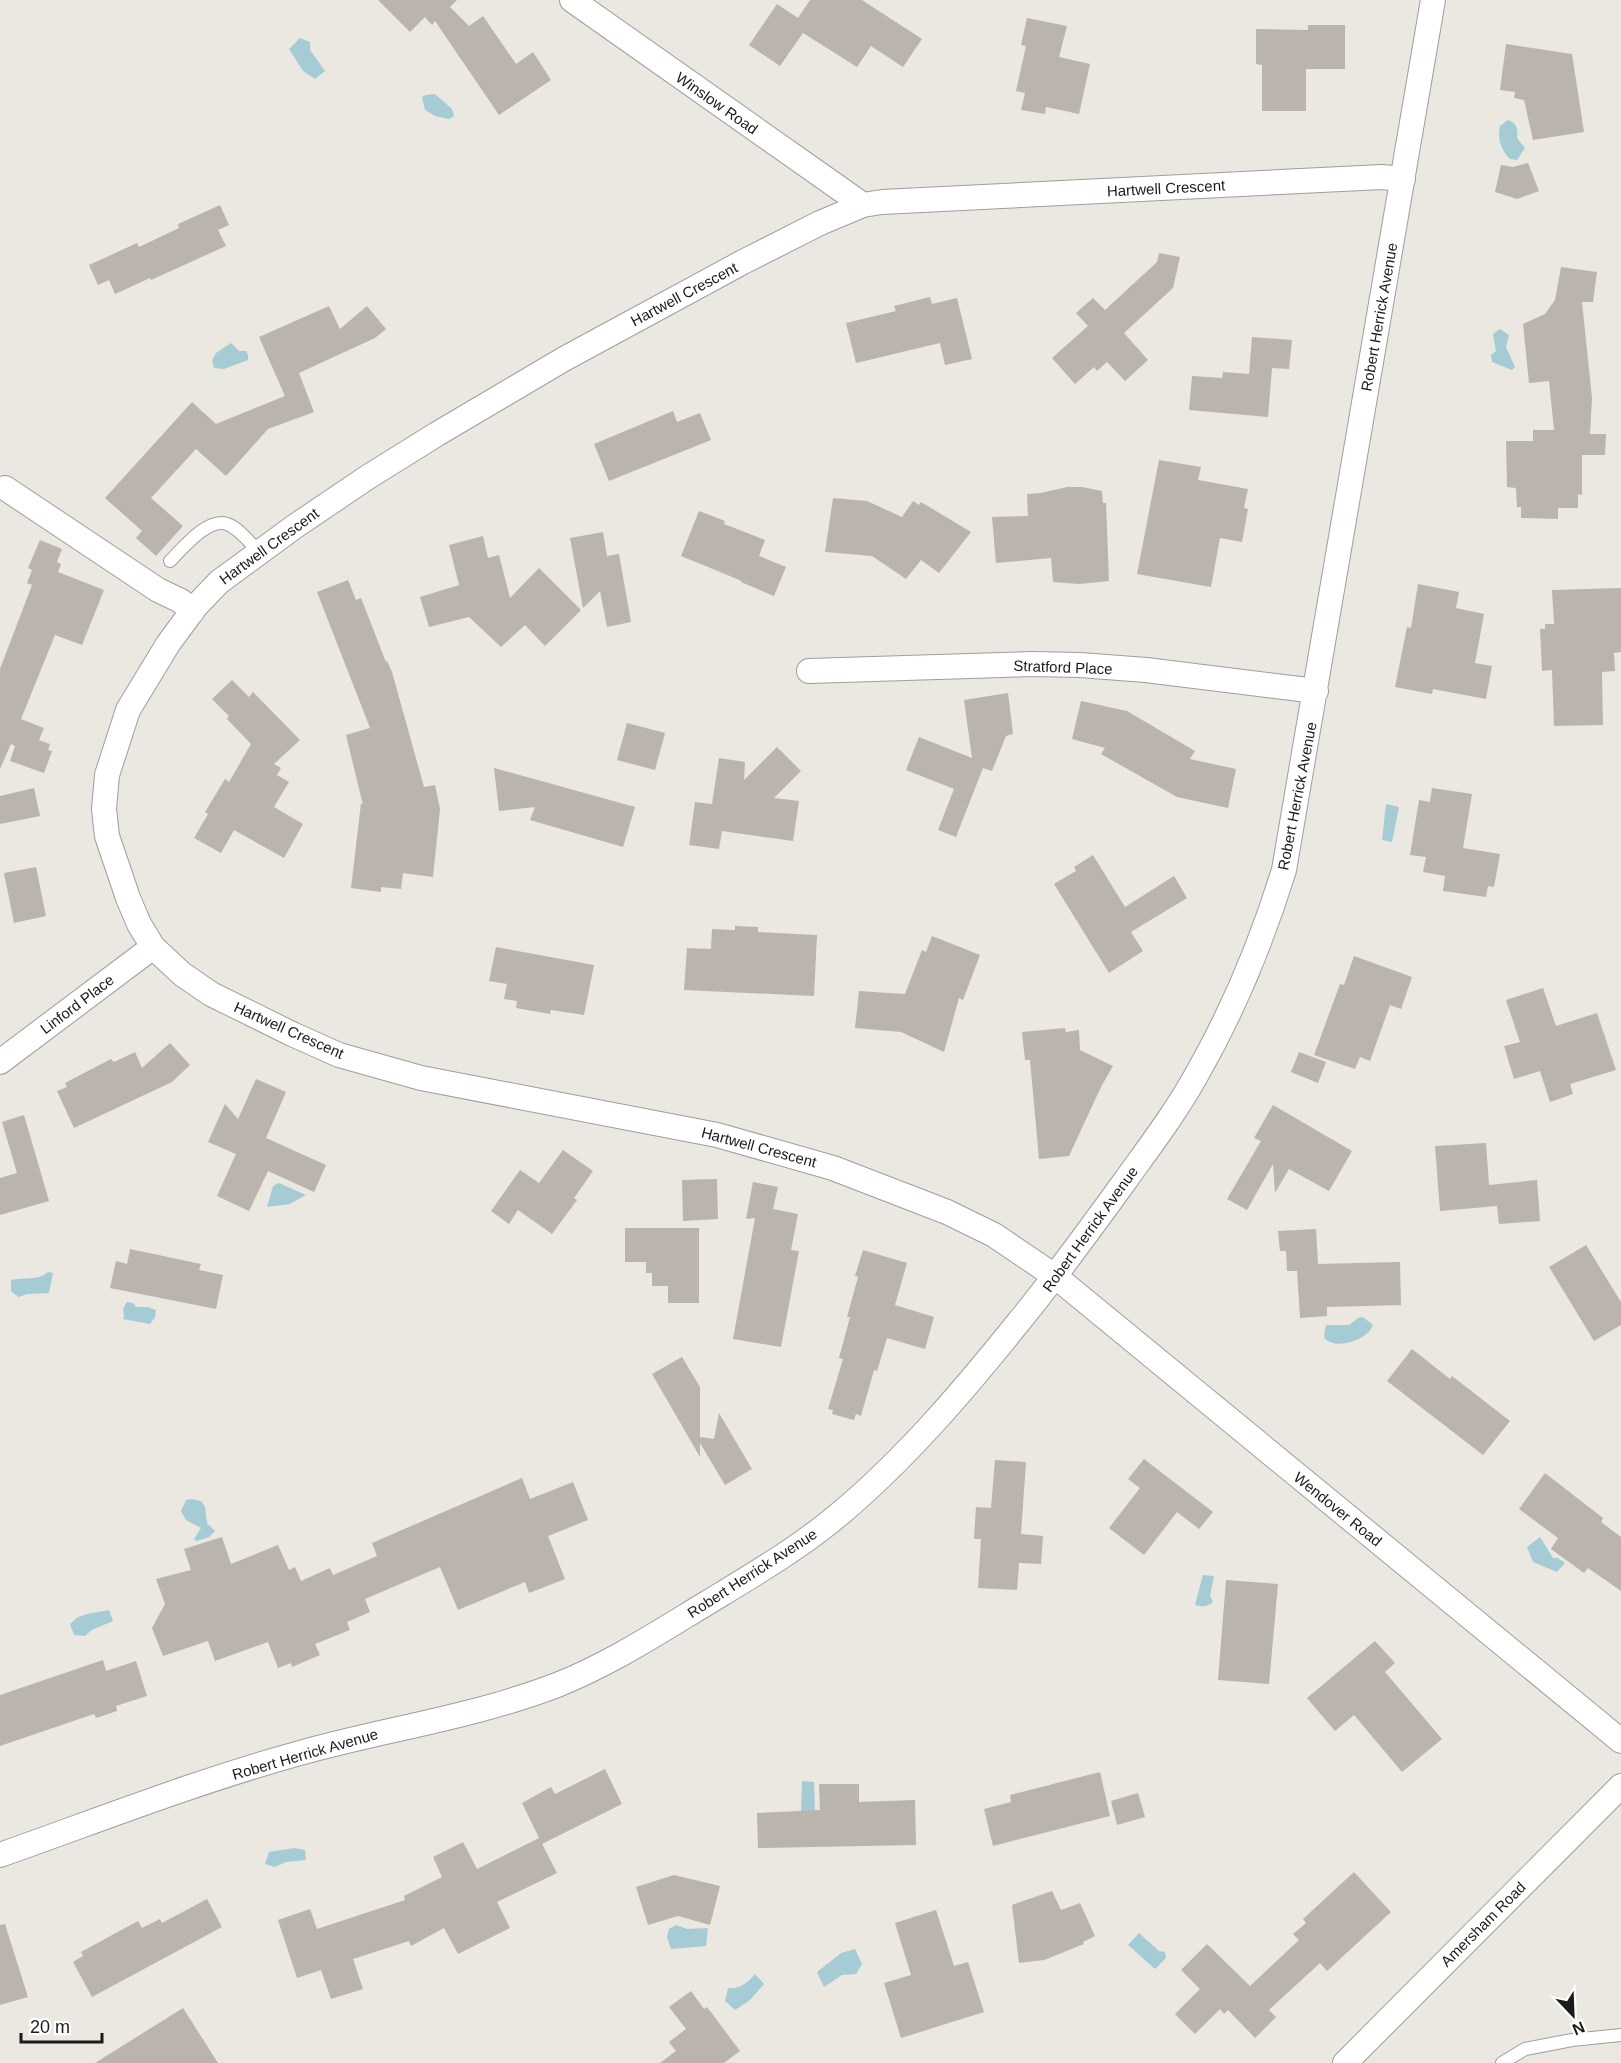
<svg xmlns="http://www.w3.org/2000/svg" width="1621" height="2063" font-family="Arial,sans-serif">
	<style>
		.water { fill: #a5ccd5 }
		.building { fill: #bbb3ae }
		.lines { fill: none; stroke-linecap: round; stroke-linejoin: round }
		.lane-casing { stroke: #9e9e9e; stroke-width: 14 }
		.street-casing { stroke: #9e9e9e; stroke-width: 26 }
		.lane { stroke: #fff; stroke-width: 12 }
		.street { stroke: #fff; stroke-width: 24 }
		.labels { text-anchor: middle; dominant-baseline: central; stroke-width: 6; stroke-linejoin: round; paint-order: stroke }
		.street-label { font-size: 15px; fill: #1a1a1a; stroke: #fff }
	</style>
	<rect width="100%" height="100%" fill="#ebe7e1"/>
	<path class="water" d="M300 38 310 42V50L325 71 315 79 303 71 289 49Z
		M435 94 452 109 454 116 449 119 435 116 425 110 422 97 426 95Z
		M1508 120C1517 123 1518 129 1517 138L1525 148 1517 160 1510 159C1501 150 1497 138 1500 126Z
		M1500 329 1509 335 1506 347 1515 367 1512 370 1492 362 1491 355 1496 351 1493 334Z
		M231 343 239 351H246L248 355V360L224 369 214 368 212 360 216 353Z
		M1386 804 1399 807 1392 842 1382 840Z
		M279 1183 306 1195 290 1204 267 1207 273 1186Z
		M48 1272 53 1273 49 1293 28 1294 18 1297 11 1291V1280C24 1277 38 1281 48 1272Z
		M127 1302 133 1303 136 1307H148L156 1310 155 1317 150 1324 123 1319 124 1316 123 1309Z
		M1363 1317 1373 1325C1368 1340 1337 1350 1325 1339L1324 1335 1326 1325H1349L1358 1318Z
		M192 1499 201 1501 205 1507 207 1523 215 1531 209 1537 197 1541 194 1539 201 1528 186 1520 181 1511 186 1500Z
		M1540 1537 1553 1558H1558L1565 1563 1557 1572 1533 1562 1527 1547Z
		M1203 1575 1214 1576 1210 1596 1213 1602C1207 1607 1203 1607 1195 1605Z
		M109 1610 113 1621 92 1630 85 1636 74 1635 70 1624 78 1617 87 1614Z
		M802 1781 814 1782 815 1812H801Z
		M294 1848 305 1850 306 1860 286 1862 275 1867 265 1864 269 1852Z
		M676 1925 687 1929 708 1928 706 1946 671 1949 667 1937 669 1929Z
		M1139 1933 1159 1951 1165 1952 1166 1958 1155 1969 1128 1945Z
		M855 1949 862 1964 856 1974 842 1975 824 1987 817 1972 841 1953Z
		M755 1974 764 1984 750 2000 735 2010 725 2001 728 1988C738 1990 749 1982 755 1974Z"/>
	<path class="building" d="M378 0H457L450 7 469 26 483 16 516 64 533 52 551 80 499 115 435 21 432 25 425 17 410 32Z
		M810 0H862L922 39 903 67 871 46 857 67 803 33 780 66 749 45 777 4 798 18Z
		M1027 18 1067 26 1059 57 1090 64 1079 114 1046 107 1045 114 1021 110 1025 93 1016 91 1026 46 1021 45Z
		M1308 25H1345V69H1306V111H1262V65L1256 64V29L1308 30Z
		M1506 44 1572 54 1584 132 1533 140 1524 100 1514 98 1515 92 1500 90Z
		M1528 163 1539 191 1517 199 1495 192 1501 165 1513 167Z
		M220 205 229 225 218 230 226 246 151 280 150 278 115 294 109 280 98 285 89 265 137 243 139 247 179 228 178 224Z
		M1159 253 1180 257 1173 288 1124 333 1148 360 1125 381 1107 362 1097 371 1094 367 1075 384 1052 358 1088 326 1076 313 1093 298 1105 310 1157 262Z
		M1561 267 1597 272 1593 302H1582L1592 398 1590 434H1606L1605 455H1582V495L1578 494V508H1558V519L1521 518V507H1517L1516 488 1507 487 1506 441H1533V430H1554L1549 381 1529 383 1523 324 1545 314 1555 300Z
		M930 297 932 304 957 298 972 359 945 365 940 343 856 363 846 323 896 311 894 306Z
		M329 306 340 329 367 306 386 329 375 338 299 373 314 412 268 429 226 476 196 449 151 498 183 526 156 556 136 538 142 531 105 498 192 402 216 424 285 396 259 337Z
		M1252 337 1292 340 1289 369 1272 368 1268 417 1189 410 1192 376 1222 378 1223 372 1249 374Z
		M673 411 677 422 700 413 711 440 609 481 594 444Z
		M1159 460 1201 467 1198 480 1248 489 1244 508 1248 509 1242 542 1220 538 1211 587 1137 574Z
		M1067 487H1082L1102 491 1103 503H1106L1109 581 1079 584 1053 582 1051 558 996 563 992 517 1028 516 1027 494 1041 493Z
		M833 498 867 501 902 517 913 501 919 505 921 502 971 532 939 573 921 560 906 579 872 556 825 552Z
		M699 511 725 521 724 524 765 540 759 556 786 567 774 596 741 582 742 581 681 556Z
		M603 532 607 556 619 554 631 622 607 627 600 591 583 608 570 538Z
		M483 536 488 558 499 555 510 598 539 568 581 610 545 646 525 625 501 647 469 617 429 627 420 597 459 585 449 545Z
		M40 540 62 549 57 562 61 564 58 572 104 590 82 645 55 635 21 719 44 728 39 740 50 744 48 750 52 751 44 773 10 761 15 746 11 744 0 769V669L32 585 27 583 32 570 28 568Z
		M348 580 356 600 361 598 386 662 387 661 392 672 424 787 435 785 440 809 433 877 403 873 401 889 381 887V892L351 888 361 803 363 805 346 735 370 728 317 592Z
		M1418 584 1459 592 1456 608 1484 614 1475 663 1492 666 1486 699 1433 689 1432 694 1395 687 1407 627 1411 628Z
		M1621 588V652L1614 653 1615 671 1602 672 1603 725 1554 726 1552 670 1542 671 1540 629H1545V624H1554L1552 590Z
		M232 680 249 697 253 692 300 740 274 764 281 768 277 775 289 782 274 807 303 824 284 858 234 830 221 853 194 838 208 814 205 812 225 779 229 782 251 744 227 719 229 716 212 699Z
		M1008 693 1013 734 1006 736 992 771 983 768 956 837 938 830 954 789 906 770 919 737 972 758 964 700Z
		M1081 701 1127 711 1195 751 1190 759 1236 769 1228 808 1177 797 1101 754 1105 748 1072 739Z
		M627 723 665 733 655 770 617 760Z
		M777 747 801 771 774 798 799 801 793 841 722 831 719 849 689 845 695 802 712 804 719 758 745 762 744 780Z
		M494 768 635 807 623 847 530 820 535 807 499 811Z
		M34 788 40 816 0 824V796Z
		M1432 788 1472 794 1463 848 1500 854 1494 887 1488 886 1486 897 1443 891 1445 876 1423 872 1426 857 1410 855 1419 800 1430 802Z
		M1093 855 1125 907 1174 876 1187 898 1131 932 1143 951 1109 973 1054 884 1076 871 1074 867Z
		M36 867 46 916 14 923 4 873Z
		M735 926 758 927V932L817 935 814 996 684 990 687 948 711 949 712 929 735 930Z
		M932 936 980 955 963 1000 959 998 944 1052 901 1032 855 1028 859 991 905 994 922 950 926 952Z
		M496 947 594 965 584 1015 551 1010 550 1014 516 1008 517 1001 504 999 507 984 489 981Z
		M1354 956 1412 977 1401 1009 1390 1005 1370 1061 1360 1057 1355 1069 1314 1055 1340 984 1344 985Z
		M1543 988 1556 1026 1597 1013 1616 1070 1570 1084 1573 1094 1550 1102 1540 1071 1514 1079 1504 1046 1520 1042 1506 1000Z
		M1065 1028 1066 1032 1079 1030 1080 1050 1113 1066 1101 1087 1069 1156 1039 1159 1030 1060H1025L1022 1032Z
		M170 1043 190 1065 172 1082 74 1128 57 1091 67 1087 65 1083 111 1059 114 1062 135 1052 142 1068Z
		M1299 1052 1326 1062 1318 1083 1291 1072Z
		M256 1079 286 1092 266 1138 326 1165 314 1192 268 1171 249 1211 217 1196 236 1154 208 1142 225 1104 238 1119Z
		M1273 1105 1352 1151 1329 1191 1289 1169 1275 1193 1273 1164 1247 1210 1227 1199 1261 1141 1254 1138Z
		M24 1115 49 1201 0 1215V1178L17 1173 2 1122Z
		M1486 1143 1489 1185 1537 1180 1540 1221 1499 1224 1497 1206 1440 1211 1435 1146Z
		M563 1150 593 1171 574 1198 577 1200 552 1234 518 1210 509 1224 491 1211 520 1170 539 1183Z
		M717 1179 718 1219 683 1221 682 1180Z
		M753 1182 778 1187 773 1209 798 1214 791 1250 799 1251 781 1347 733 1339 755 1218 746 1219Z
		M625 1228H699V1303H668V1286H652V1273H646V1262H625Z
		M1316 1229 1318 1264 1400 1262 1401 1305 1327 1307V1316L1300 1318 1297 1271H1287L1286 1251H1280L1278 1231Z
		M1586 1245 1621 1302V1325L1594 1341 1549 1267Z
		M130 1249 201 1264 199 1270 223 1275 216 1309 110 1288 116 1261 127 1264Z
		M863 1250 907 1263 895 1305 934 1317 925 1349 887 1338 877 1371 874 1370 861 1416 856 1414 854 1420 832 1414 833 1410 828 1409 843 1359 839 1358 850 1317H847L858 1277 855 1276Z
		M1412 1349 1450 1379 1452 1376 1510 1421 1483 1455 1387 1381Z
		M682 1357 700 1387V1437L714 1439 719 1413 752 1469 725 1485 700 1443V1457L652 1374Z
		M1144 1459 1213 1512 1199 1529 1177 1512 1144 1555 1109 1528 1140 1488 1128 1479Z
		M995 1460 1026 1462 1021 1534 1043 1536 1041 1564 1019 1563 1017 1590 978 1588 981 1539H974L976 1507 991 1508Z
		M1545 1473 1603 1518 1601 1522 1621 1537V1591L1588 1568 1584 1573 1551 1549 1558 1538 1519 1509Z
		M522 1478 530 1499 573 1482 588 1520 548 1536 565 1579 529 1593 525 1582 458 1610 440 1567 365 1599 370 1612 347 1622 350 1630 315 1644 320 1655 292 1667 291 1663 278 1668 268 1642 215 1661 208 1641 163 1656 152 1628 165 1604 156 1579 191 1570 184 1549 222 1537 231 1564 278 1545 289 1570 295 1567 301 1581 330 1568 333 1575 377 1556 372 1543Z
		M1226 1580 1278 1584 1269 1684 1218 1680Z
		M1375 1641 1395 1663 1385 1672 1442 1739 1402 1772 1354 1715 1335 1731 1307 1698Z
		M103 1660 106 1671 136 1661 147 1696 116 1706 117 1711 96 1718 94 1714 0 1746V1695Z
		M605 1769 622 1804 542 1844 522 1803 551 1787 555 1794Z
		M1100 1772 1110 1816 993 1846 984 1809 1011 1802 1010 1795Z
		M819 1784H859V1802L915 1800 916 1845 758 1848 757 1813 820 1810Z
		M1138 1793 1145 1817 1117 1825 1111 1801Z
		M539 1838 557 1873 497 1902 510 1928 458 1954 444 1928 411 1946 409 1941 353 1959 363 1989 331 1999 321 1970 297 1978 278 1920 310 1909 317 1929 405 1900 404 1896 442 1877 433 1857 463 1842 477 1869Z
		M1354 1872 1391 1912 1327 1971 1320 1963 1269 2010 1276 2017 1255 2038 1228 2010 1224 2014 1220 2009 1195 2034 1175 2014 1200 1989 1181 1970 1207 1944 1250 1986 1299 1940 1293 1934 1306 1923 1303 1919Z
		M674 1875 720 1886 710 1925 678 1916 648 1925 636 1887Z
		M1052 1891 1061 1910 1080 1903 1095 1936 1083 1942 1084 1944 1044 1960 1019 1963 1012 1905Z
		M207 1899 222 1927 92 1997 73 1962 83 1956 81 1952 138 1921 142 1928 160 1919 162 1923Z
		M936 1910 954 1966 968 1962 984 2012 901 2038 884 1983 911 1975 895 1923Z
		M5 1924 28 1997 0 2005V1925Z
		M691 1991 704 2009 707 2007 740 2051 724 2063H660L676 2051 669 2042 686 2029 669 2007Z
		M183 2008 218 2063H95Z"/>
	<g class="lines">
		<defs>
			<path id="lane" d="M170 561C182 549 208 517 227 524 239 528 250 543 259 552
				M1502 2063 1525 2049 1572 2040 1621 2035"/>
			<path id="street" d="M572 0 863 205
				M1403 179 1382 177 882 202 863 205 820 223 743 262 564 359 437 434 368 477 294 527 219 582 196 606 168 644 128 710 107 775 104 809 107 836 128 898 139 924 153 947 182 974 211 994 292 1034 339 1055 421 1078 717 1135 833 1168 947 1212 994 1235 1056 1277 1621 1741
				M5 488 158 590 181 601 192 612
				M809 671 1032 664 1080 665 1146 670 1316 691
				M0 1062 153 947
				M0 1855C99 1820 198 1781 300 1753 385 1729 474 1717 557 1685 610 1664 659 1632 707 1603 753 1575 801 1547 842 1512 907 1457 964 1390 1017 1324 1055 1278 1090 1229 1125 1181 1150 1146 1176 1112 1197 1074 1234 1009 1262 941 1284 870L1433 0
				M1345 2063 1621 1786"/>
		</defs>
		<use href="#lane" class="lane-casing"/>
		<use href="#street" class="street-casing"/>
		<use href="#lane" class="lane"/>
		<use href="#street" class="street"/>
	</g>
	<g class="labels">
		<g class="street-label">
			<text transform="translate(717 103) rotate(35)">Winslow Road</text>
			<text transform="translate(1166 188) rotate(-3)">Hartwell Crescent</text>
			<text transform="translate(684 294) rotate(-28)">Hartwell Crescent</text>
			<text transform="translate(1379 317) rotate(-80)">Robert Herrick Avenue</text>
			<text transform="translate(269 546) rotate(-36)">Hartwell Crescent</text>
			<text transform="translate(1063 667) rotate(2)">Stratford Place</text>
			<text transform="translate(1297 796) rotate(-79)">Robert Herrick Avenue</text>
			<text transform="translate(77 1004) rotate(-37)">Linford Place</text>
			<text transform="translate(289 1030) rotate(24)">Hartwell Crescent</text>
			<text transform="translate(759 1147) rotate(15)">Hartwell Crescent</text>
			<text transform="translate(1090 1229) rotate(-54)">Robert Herrick Avenue</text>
			<text transform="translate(1338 1509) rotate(39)">Wendover Road</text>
			<text transform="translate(752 1573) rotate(-33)">Robert Herrick Avenue</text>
			<text transform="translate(305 1754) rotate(-16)">Robert Herrick Avenue</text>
			<text transform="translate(1483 1924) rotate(-45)">Amersham Road</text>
		</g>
	</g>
	<g transform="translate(1573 2015) rotate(157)" stroke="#ffffff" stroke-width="4.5" paint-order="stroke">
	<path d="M0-4.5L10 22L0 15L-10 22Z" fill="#1a1a1a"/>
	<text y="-9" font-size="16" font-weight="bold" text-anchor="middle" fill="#1a1a1a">N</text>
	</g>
	<path d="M21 2033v9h81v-9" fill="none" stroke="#1a1a1a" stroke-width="3"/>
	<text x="30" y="2033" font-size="18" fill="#1a1a1a" stroke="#ffffff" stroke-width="4.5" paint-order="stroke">20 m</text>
</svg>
